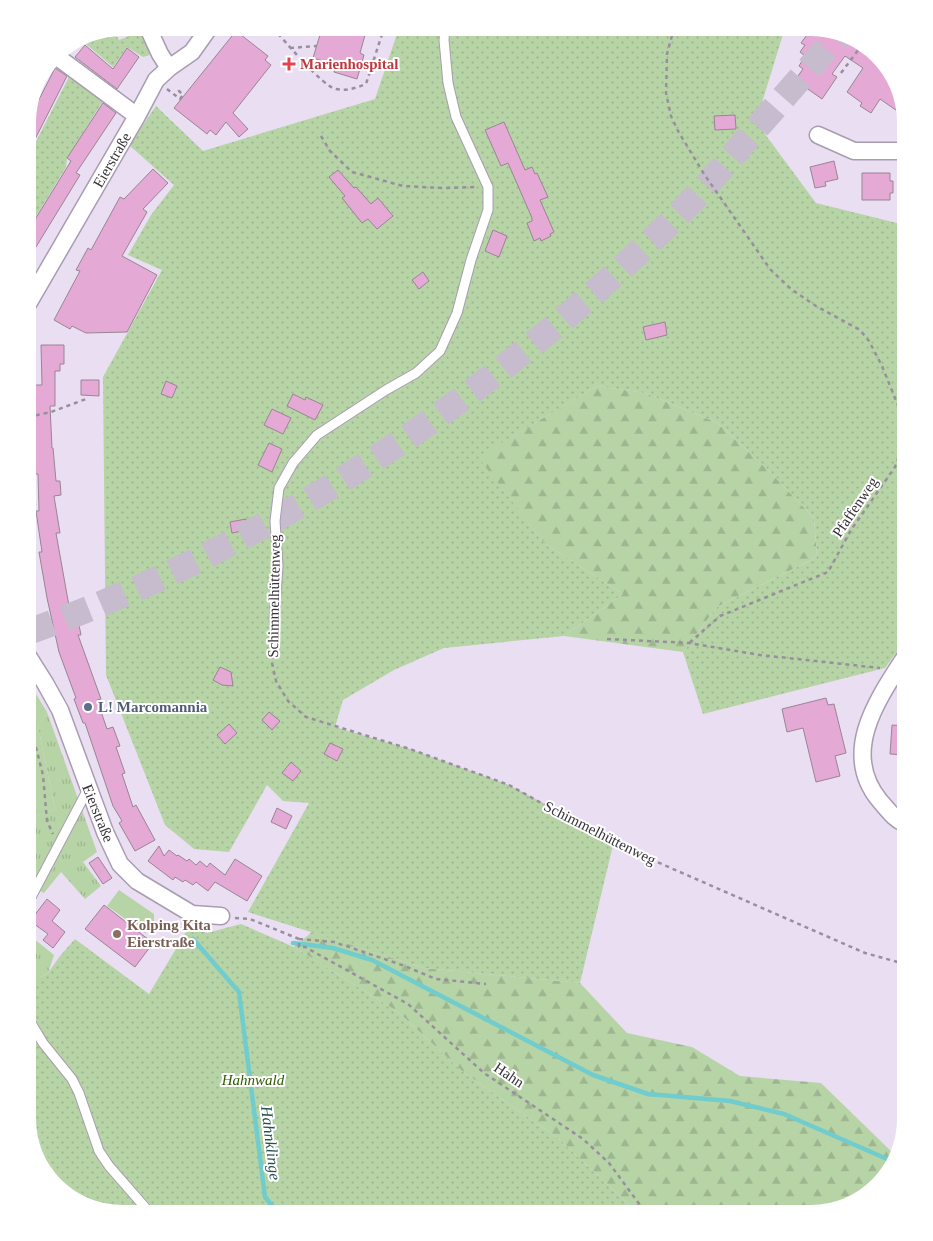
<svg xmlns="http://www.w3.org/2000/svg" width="933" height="1241" font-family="'Times New Roman',serif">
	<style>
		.grass { fill: url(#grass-tufts) }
		.forest { fill: url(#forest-firs) }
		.park { fill: #b7d4a6 }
		.garden { fill: url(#garden-dots) }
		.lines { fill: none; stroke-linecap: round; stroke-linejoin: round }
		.stream { stroke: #70cccd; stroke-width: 4.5 }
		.building { fill: #e4a9d4; stroke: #988593 }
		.primary-tunnel { stroke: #c6bcce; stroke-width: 26; stroke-dasharray: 26 13; stroke-linecap: butt }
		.lane-casing { stroke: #a89db0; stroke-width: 11 }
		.street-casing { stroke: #a89db0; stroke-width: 19 }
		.path { stroke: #988f9e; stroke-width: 2.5; stroke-dasharray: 4 4; stroke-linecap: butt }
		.lane { stroke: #fff; stroke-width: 9 }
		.street { stroke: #fff; stroke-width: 16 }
		.health-dot { fill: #e0444e; stroke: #fff; stroke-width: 2 }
		.service-dot { fill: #5c6f8a; stroke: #fff; stroke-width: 2 }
		.education-dot { fill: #8d6e63; stroke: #fff; stroke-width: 2 }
		.labels { text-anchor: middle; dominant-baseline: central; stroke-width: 4; stroke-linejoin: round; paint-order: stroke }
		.health-label { font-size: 15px; font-weight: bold; fill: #be3a42; stroke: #fff; text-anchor: start }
		.street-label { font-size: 15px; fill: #37323a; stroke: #fff }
		.service-label { font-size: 15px; font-weight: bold; fill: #4e5e75; stroke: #fff; text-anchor: start }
		.education-label { font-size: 15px; font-weight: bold; fill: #785e54; stroke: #fff; text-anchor: start }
		.park-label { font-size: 15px; font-style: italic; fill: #2f5902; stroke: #fff }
		.water-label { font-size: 16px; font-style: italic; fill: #254f50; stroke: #fff }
	</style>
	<defs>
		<pattern id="grass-tufts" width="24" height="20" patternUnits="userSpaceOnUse" patternTransform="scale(1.25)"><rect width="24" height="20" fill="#b7d4a6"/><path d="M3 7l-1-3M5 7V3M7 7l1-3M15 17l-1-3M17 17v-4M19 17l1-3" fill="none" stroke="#9eb690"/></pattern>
		<pattern id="forest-firs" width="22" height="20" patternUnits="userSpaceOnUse" patternTransform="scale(1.25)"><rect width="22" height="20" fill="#b7d4a6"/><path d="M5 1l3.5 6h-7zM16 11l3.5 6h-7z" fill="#9eb690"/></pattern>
		<pattern id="garden-dots" width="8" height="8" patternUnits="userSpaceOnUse" patternTransform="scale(1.25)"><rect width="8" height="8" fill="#b7d4a6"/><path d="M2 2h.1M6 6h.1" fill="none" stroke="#9eb690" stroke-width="1.8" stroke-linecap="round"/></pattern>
	</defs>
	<rect width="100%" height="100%" fill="#eadef3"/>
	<path class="grass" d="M47 712 97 852 83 862 101 886 85 899 61 872 44 893 29 886 28 889V820L55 809 38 726Z
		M28 934 54 955 48 973 28 983Z"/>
	<path class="forest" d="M597 386 645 393 718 423 770 472 814 518 817 557 717 607 683 652 564 636 623 594 544 543 477 457Z
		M312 932 424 968 580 983 627 1033 692 1047 740 1076 821 1083 896 1156 893 1166 863 1198 811 1213H638L559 1139 462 1071 398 1012 294 947Z
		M28 1116 63 1190 43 1171Z"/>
	<path class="park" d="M28 681 47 712 38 726 55 809 28 820Z
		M119 890 154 914V925L145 933 107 906Z"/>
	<path class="garden" d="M399 28H785L756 122 816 203 905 225V640L885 668 703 714 683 652 717 607 817 557 814 518 770 472 718 423 645 393 597 386 478 457 544 543 623 594 564 636 444 648 394 670 343 700 335 727 410 749 509 785 614 841 580 983 424 968 248 912 309 803 283 801 267 785 229 852 194 849 165 825 106 675 103 377 162 270 128 255 151 215 174 185 129 145 156 106 203 151 375 99Z
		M114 31 119 40 141 31 150 55 143 57 127 47 113 67 86 44 92 39Z
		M71 73 103 101 67 158 66 167 28 230V157Z
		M241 924 294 947 398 1012 462 1071 559 1139 638 1213H430L399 1209 389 1213H122L75 1201 63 1190 28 1116V983L48 973 60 956 75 939 149 994 189 927 207 933Z"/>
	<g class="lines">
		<path class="stream" d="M193 939 239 992 265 1197 278 1213
			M293 943 333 948 372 960 593 1075 648 1094 730 1101 784 1114 894 1162"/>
	</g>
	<path class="building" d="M322 28H367L360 53 364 55 357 79 334 72 336 65 313 58Z
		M812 28 858 40 890 70 903 115 880 99 871 113 860 106 862 103 847 92 863 68 845 56 832 74 837 77 822 99 795 80 803 69 799 66 805 56 800 52 805 45 801 43Z
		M236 31 268 56 265 60 271 65 233 113 248 129 239 137 226 122 216 135 210 130 207 134 174 108Z
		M85 45 113 69 127 48 139 57 117 89 75 57Z
		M55 68 67 76 28 153V121Z
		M103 103 116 113 76 173 80 175 28 260V231L71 161 67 158Z
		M735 115 736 129 715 130 714 116Z
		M504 122 525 170 532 167 535 174 537 173 548 197 540 200 554 232 550 234 551 236 541 241 540 238 534 241 527 223 532 221V218L508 163 501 166 485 130Z
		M834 161 838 179 825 182 826 186 815 188 810 167Z
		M153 169 168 183 143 209 147 212 122 256 157 275 127 332 86 333 72 326 70 329 54 320 80 271 76 270 88 248 91 250 120 197 124 199Z
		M338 170 354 188 356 187 371 204 378 198 393 216 377 229 368 219 362 223 342 198 345 196 329 177Z
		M862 173H890V181H893V193H890V200H862Z
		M493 230 507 236 499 257 485 251Z
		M423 272 429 281 419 289 412 280Z
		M665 322 667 335 646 340 643 327Z
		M41 345H64V364H60V371H55V406H50L52 448H53L56 481H60L61 495 54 496 60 533H56L69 606 75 605 81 635H78L101 699 97 700 107 729 113 727 120 746 116 747 125 773 122 774 133 807 136 805 155 840 135 851 119 823 122 821 113 806 85 723H83L74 699 76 698 59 652 47 598 39 552H42L36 511H39L38 474H35L31 420 32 385H42Z
		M81 380H99V396L81 395Z
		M166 381 177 386 172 398 161 394Z
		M293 394 305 400 306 397 323 405 315 420 287 406Z
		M272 409 291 418 283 434 264 425Z
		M269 443 282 449 272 472 258 465Z
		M246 519 247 530 232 533 230 522Z
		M220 667 231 672 233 686 222 685 213 680Z
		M826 698 828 705 834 704 846 753 835 756 840 776 816 782 803 728 787 732 782 709Z
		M269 712 280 721 272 730 262 720Z
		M229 724 237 733 225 744 217 735Z
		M892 725 906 726V755L890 754Z
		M330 743 343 749 337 761 324 754Z
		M291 762 301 771 293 781 282 773Z
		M277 808 292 816 286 829 271 822Z
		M159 846 164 856 169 850 177 856 178 855 187 861 189 859 196 865 200 861 207 867 210 863 225 875 235 859 262 876 247 901 215 882 208 891 196 882 193 885 185 880 183 882 175 877 173 880 148 861Z
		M98 857 112 878 103 884 89 863Z
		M47 899 60 910 52 921 65 932 53 948 43 940 48 934 30 921Z
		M104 905 153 943 135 967 85 929Z"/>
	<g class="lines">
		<path class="primary-tunnel" d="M28 632C274 544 496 394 682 211 701 193 717 173 734 154 769 114 804 74 839 34"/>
		<defs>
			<path id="lane" d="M274 620 278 566 275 521 279 488 293 463 317 435 386 390 416 373 440 351 457 313 471 260 488 210V187L456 117 448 83 444 40 445 28
				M28 903 88 789
				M28 1018 43 1043 72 1079 79 1093 99 1151 109 1166 150 1213"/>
			<path id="street" d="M148 28 160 54 169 68
				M56 56 137 116
				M818 135 854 151H905
				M28 304 137 116 156 80 169 68 192 52 209 28
				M28 656 45 683 60 710 105 832 120 864 137 881 192 914 221 916
				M905 824C893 818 889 811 880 801 840 753 877 700 905 657"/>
		</defs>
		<use href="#lane" class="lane-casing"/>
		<use href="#street" class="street-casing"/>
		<path class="path" d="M273 28C284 40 323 87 336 89 348 91 356 88 366 84L384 28
			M674 28 667 54 666 93 671 116 678 131 704 174 770 269 791 289 816 306 860 330 869 341 882 366 901 413 905 430 902 448 895 467 851 530 828 572 720 616 689 643
			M290 48 317 46
			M841 73 859 49 866 47
			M167 89 180 99 183 95 179 91 176 95
			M321 136 330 151 352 172 403 186 442 188 477 187
			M28 417 51 412 86 399
			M274 631 272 663 276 681 288 701 306 717 410 749 509 785 561 814 648 858 865 953 905 964
			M607 639 689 643 760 655 880 668
			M898 695 905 699
			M28 698 34 692
			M28 716 43 775 47 821 53 834
			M235 918 250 919 299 939V947H305L408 1004 484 1073 583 1139 609 1163 640 1205 652 1213
			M299 939 334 942 402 965 436 979 486 984"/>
		<use href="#lane" class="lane"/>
		<use href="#street" class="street"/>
	</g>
	<path class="health-dot" d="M286.5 56.5h5v5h5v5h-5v5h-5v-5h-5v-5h5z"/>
	<circle class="service-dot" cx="88" cy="707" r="5"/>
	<circle class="education-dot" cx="117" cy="934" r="5"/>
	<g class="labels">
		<g class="health-label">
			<text x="300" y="64">Marienhospital</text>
		</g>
		<g class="street-label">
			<text transform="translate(112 160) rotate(-60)">Eierstraße</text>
			<text transform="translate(855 507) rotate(-56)">Pfaffenweg</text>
			<text transform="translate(274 596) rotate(-89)">Schimmelhüttenweg</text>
			<text transform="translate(98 813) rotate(68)">Eierstraße</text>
			<text transform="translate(600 833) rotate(27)">Schimmelhüttenweg</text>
			<text transform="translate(509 1075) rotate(34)">Hahn</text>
		</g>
		<g class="service-label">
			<text x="98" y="707">L! Marcomannia</text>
		</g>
		<g class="education-label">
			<text x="127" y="925">Kolping Kita<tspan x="127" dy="17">Eierstraße</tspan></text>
		</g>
		<g class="park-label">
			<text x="253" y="1080">Hahnwald</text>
		</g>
		<g class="water-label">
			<text transform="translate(271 1143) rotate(83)">Hahnklinge</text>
		</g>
	</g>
	<path d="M0 0H933V1241H0ZM122 36H811A86 86 0 0 1 897 122V1119A86 86 0 0 1 811 1205H122A86 86 0 0 1 36 1119V122A86 86 0 0 1 122 36Z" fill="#fff" fill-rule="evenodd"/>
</svg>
